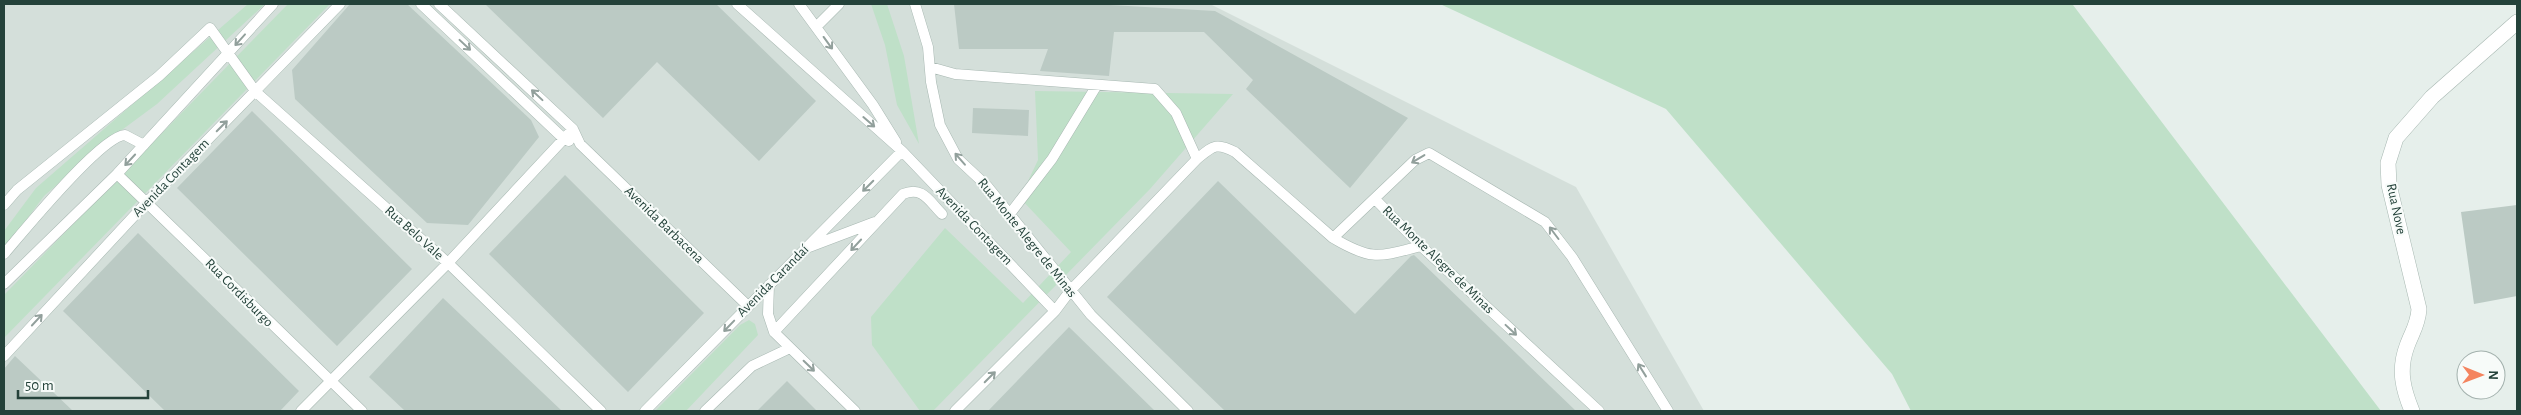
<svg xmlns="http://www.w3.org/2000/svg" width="2521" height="415" font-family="'Alegreya Sans',sans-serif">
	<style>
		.built { fill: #d4dfda }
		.green { fill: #bfe0c8 }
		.building { fill: #bbcac4 }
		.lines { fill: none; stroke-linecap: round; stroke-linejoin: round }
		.service-casing { stroke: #a8b8b2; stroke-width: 11 }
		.minor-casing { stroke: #a8b8b2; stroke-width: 16 }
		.service { stroke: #fff; stroke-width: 10 }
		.minor { stroke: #fff; stroke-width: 15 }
		.oneway { stroke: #92a09c }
		.labels { text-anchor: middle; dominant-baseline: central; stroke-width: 4; stroke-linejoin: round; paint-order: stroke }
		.street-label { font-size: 14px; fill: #24423a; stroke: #f7fbf9 }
	</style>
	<rect width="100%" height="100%" fill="#e6efeb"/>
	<path class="built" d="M4 4H1210L1576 187 1704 411H4Z"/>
	<path class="green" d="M248 4H265L157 104 111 138 44 196 4 250V231L36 188Z
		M288 4H330L4 338V295Z
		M871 4H887L904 56 919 144 897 105 885 45Z
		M1440 4 2073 5 2381 411H1911L1892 374 1666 109Z
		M1035 91 1233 94 1150 189 933 411H920L872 345 871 317 945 228 1023 303 1071 252 1020 198 1038 160Z
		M749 320 755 324 758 335 686 411H655L740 325Z"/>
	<path class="building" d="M350 4H407L531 120 539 137 468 225 427 223 295 99 292 70Z
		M485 4H716L816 101 759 161 657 62 603 118Z
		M954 4H1093L1215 11 1408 118 1350 188 1246 89 1253 80 1204 32H1114L1109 76 1040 71 1048 49H959Z
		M973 108 1029 110 1028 136 972 133Z
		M252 111 412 269 337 346 177 188Z
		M565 175 704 313 628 392 489 254Z
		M1218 181 1355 314 1411 256 1414 255 1576 411H1225L1107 297Z
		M2517 205V296L2474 304 2461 212Z
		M138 233 299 391 280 411H165L63 311Z
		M443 298 562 411H405L369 377Z
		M1069 327 1155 411H988Z
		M15 356 73 411H4V369Z
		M787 381 817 411H757Z"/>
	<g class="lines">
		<defs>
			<path id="service" d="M421 4 564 139 569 141
				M439 4 573 129 580 144 748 306
				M737 4 902 151 1055 311
				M799 4 873 105 896 142
				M915 4 928 47 931 82 940 125 958 159 987 186 1091 315 1188 411
				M816 27 839 4
				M930 67 955 74 1155 89 1176 113 1197 159
				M117 174 362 411
				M1375 199 1421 246 1599 411
				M4 205 17 190 159 76 210 28 256 92 448 263 601 411
				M1009 215 1052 159 1097 85
				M1333 238C1372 261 1378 257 1421 246
				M809 247 875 222
				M4 254C23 232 101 136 125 135L144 145
				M4 284 117 174 273 4
				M769 285 768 314 774 332 855 411
				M774 332 903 194C923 186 929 201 942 214
				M4 356 147 202 340 4
				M301 411 448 263 573 129
				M645 411 902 151
				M705 411 752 366 790 348
				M955 411 1055 311 1070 291 1197 159C1213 146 1216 142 1235 152L1333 238 1415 160 1429 153 1545 222 1572 257 1668 411"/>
			<path id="minor" d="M2412 411C2403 389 2398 370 2407 346 2412 332 2418 325 2419 309L2389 185 2388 163 2396 138 2432 97 2517 22"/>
		</defs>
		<use href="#service" class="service-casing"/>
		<use href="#minor" class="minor-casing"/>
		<use href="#service" class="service"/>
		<use href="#minor" class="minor"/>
	</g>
	<defs><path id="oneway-shaft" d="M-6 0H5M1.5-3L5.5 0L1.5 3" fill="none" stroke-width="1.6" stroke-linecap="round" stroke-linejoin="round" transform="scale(1.25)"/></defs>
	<g class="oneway">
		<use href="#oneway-shaft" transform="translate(240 40) rotate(132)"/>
		<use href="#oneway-shaft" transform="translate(828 43) rotate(54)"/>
		<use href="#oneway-shaft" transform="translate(465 45) rotate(43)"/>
		<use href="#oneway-shaft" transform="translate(537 95) rotate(-137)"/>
		<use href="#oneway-shaft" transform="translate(869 122) rotate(41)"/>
		<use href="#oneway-shaft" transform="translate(222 126) rotate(-45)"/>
		<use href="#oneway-shaft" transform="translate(960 159) rotate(-131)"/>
		<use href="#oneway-shaft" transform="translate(1418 159) rotate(149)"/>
		<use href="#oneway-shaft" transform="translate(130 160) rotate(133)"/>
		<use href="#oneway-shaft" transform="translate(868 186) rotate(135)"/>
		<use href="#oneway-shaft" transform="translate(1554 233) rotate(-127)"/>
		<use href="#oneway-shaft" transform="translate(856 245) rotate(133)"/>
		<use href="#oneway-shaft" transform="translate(37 320) rotate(-47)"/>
		<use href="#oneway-shaft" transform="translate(729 326) rotate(134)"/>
		<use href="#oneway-shaft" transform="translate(1511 330) rotate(43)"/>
		<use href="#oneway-shaft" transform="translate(809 366) rotate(44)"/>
		<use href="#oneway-shaft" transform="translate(1642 370) rotate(-122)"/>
		<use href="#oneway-shaft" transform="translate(990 377) rotate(-45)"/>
	</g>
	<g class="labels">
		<g class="street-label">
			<text transform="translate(171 178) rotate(-46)">Avenida Contagem</text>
			<text transform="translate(2396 209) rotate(78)">Rua Nove</text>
			<text transform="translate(664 225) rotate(44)">Avenida Barbacena</text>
			<text transform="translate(974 226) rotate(46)">Avenida Contagem</text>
			<text transform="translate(414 233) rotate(42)">Rua Belo Vale</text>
			<text transform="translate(1027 238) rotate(51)">Rua Monte Alegre de Minas</text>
			<text transform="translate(1438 260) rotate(44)">Rua Monte Alegre de Minas</text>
			<text transform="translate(773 281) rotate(-45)">Avenida Carandaí</text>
			<text transform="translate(239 293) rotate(45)">Rua Cordisburgo</text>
		</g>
	</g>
	<rect width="2521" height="415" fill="none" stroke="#24423a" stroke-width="10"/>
	<g transform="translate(2481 375) rotate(91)"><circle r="24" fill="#f7fbf9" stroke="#a3b1ad"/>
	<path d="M0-4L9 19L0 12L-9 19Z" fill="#f4845f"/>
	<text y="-8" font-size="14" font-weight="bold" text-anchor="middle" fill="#24423a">N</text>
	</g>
	<path d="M18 390v8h130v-8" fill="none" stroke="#24423a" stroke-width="2.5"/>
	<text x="25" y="390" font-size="15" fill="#24423a" stroke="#f7fbf9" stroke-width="4" paint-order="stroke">50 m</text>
</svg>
